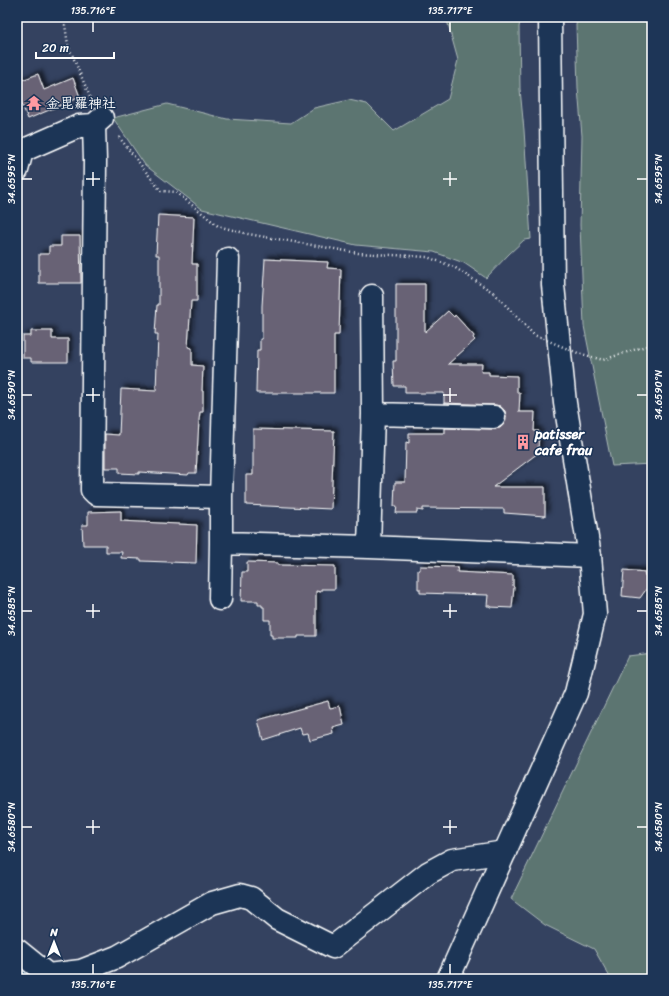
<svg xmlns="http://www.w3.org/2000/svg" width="669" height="996" font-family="Sriracha,'Klee One',sans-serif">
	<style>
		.green { fill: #5b7471; stroke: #adbab8 }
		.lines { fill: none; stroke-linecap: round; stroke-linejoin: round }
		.river { stroke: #466e8e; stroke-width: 47 }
		.building { fill: #686275; stroke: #fff; filter: url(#shadow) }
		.street-casing { stroke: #fff; stroke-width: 25 }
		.secondary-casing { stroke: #fff; stroke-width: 25 }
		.path { stroke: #fff; stroke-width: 2.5; stroke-dasharray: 1 3; stroke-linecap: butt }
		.street { stroke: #1d3557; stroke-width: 22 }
		.secondary { stroke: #1d3557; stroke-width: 22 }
		.path-bridge { stroke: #fff; stroke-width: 2.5; stroke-dasharray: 1 3; stroke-linecap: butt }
		.ticks { fill: none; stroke: #fff; stroke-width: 1.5 }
		.labels { text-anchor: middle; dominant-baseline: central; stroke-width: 3; stroke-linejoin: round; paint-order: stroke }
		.poi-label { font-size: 14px; font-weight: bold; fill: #fff; stroke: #1d3557; text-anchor: start }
		.neatline { fill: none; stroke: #fff; stroke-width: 1.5 }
		.ticks-label { font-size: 10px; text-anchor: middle; fill: #fff }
	</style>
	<defs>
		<filter id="shadow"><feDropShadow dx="3.5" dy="-3.5" stdDeviation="2" flood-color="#0009"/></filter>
	</defs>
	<rect width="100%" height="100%" fill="#344260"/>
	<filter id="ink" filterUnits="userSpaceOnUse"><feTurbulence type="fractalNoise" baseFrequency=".025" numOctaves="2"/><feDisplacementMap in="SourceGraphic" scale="8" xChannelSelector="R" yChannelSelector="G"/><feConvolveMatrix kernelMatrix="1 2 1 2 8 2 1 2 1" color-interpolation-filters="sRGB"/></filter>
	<g filter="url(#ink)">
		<path class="green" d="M446 17H521L519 27 520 89 524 130 531 239 524 240 509 254 486 278 464 263 434 252 356 245 202 209 145 165 113 118 167 104 227 119 291 123 314 108 349 100 367 104 394 131 448 99 458 60Z
			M578 17H652V464L612 466 584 326 580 225 582 136 578 88 576 25Z
			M652 653V979H611L594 949 545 925 511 899 628 656Z"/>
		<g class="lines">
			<path class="river" d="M17 969 32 979"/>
		</g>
		<path class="building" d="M38 74 44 90 73 78 80 97 28 119 17 93V82Z
			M158 215 194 217 192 264H197V301H191L188 347 192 348V365L203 366 202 391H203V412H200L199 420 196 473H189L188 475 139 472V474L119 473V468H105V434L119 435 121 389 156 391 158 334H155L157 305H159V255H156Z
			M61 236H80L81 283H39V254H49V246H61Z
			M265 259 328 262 327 268 341 269 339 335H334V393H256L257 350H260V339H262V306Z
			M396 284H425V332L448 311 454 317 455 315 474 336 473 338 475 340 448 364H482L481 372H489V375L517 376V393H520L519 412H535L534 431H539L538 453 493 487H545V516L504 513V509L423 508V511L417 510V513H396L397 506H394L395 482H405L406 442 409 443V433H445V428L494 429 500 428 504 424 506 417 505 411 500 406 495 405 444 403V393H405V386H394L393 361H396Z
			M31 331H52V339H68V362H31V358H23V336H31Z
			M253 429 334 431 331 509 246 505V475H253Z
			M121 511V521L197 525 196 563 141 561V559L121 558 122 552H106V545H83L82 525H88V512Z
			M247 562 278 563V565L335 566V589H321V592L316 591V636H298V638H272V635H270V620H264V607H262V605H258V601H241L242 572H247Z
			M420 566 458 567 457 572 513 575V586L514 587 512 608 490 607V606H487L488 595 420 593V589H418V570H420Z
			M624 570 645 572 644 575H652V581L640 598 622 596Z
			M328 701 330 708 340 706 344 725 333 728 334 734 310 740 308 733 302 734 300 728 263 740 258 720Z"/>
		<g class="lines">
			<defs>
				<path id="street" d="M102 118 94 125 95 161 92 490 96 494 221 497
					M17 170 22 151 79 126 94 125
					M373 414 494 417
					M221 543 369 547 590 556
					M369 547 373 414 372 296
					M220 599 221 543V497L228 259
					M17 950 48 975V979
					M48 975 81 971 117 957 212 903 240 895 251 898 277 919 333 947 428 873 452 860 505 852"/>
				<path id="secondary" d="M448 979 576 693 595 614 590 556 565 403 553 285 550 17"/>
			</defs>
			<use href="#street" class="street-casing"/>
			<use href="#secondary" class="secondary-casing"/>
			<path class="path" d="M68 17 65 25 68 45 90 97
				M119 137 161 191 176 192 218 226 248 234 358 253 427 257 454 267 494 293"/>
			<use href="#street" class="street"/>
			<use href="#secondary" class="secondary"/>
			<path class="path-bridge" d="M494 293 534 335 578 353 603 360 652 344"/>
		</g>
	</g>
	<path class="ticks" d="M93 22V32M450 22V32M93 172V186M450 172V186M22 179H32M86 179H100M443 179H457M637 179H647M93 388V402M450 388V402M22 395H32M86 395H100M443 395H457M637 395H647M93 604V618M450 604V618M22 611H32M86 611H100M443 611H457M637 611H647M93 820V834M450 820V834M22 827H32M86 827H100M443 827H457M637 827H647M93 964V974M450 964V974"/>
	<defs>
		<symbol id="temple-bare" viewBox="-9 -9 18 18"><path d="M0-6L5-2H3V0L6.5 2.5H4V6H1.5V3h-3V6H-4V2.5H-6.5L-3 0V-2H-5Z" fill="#ff9aa2" stroke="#1d3557" stroke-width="2.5" paint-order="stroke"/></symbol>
		<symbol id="building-bare" viewBox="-9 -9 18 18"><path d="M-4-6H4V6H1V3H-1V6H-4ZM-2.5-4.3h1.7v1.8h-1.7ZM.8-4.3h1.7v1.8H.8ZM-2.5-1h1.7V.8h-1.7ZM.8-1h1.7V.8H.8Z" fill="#ff9aa2" stroke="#1d3557" stroke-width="2.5" paint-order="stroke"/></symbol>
	</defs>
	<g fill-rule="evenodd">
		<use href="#temple-bare" x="23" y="92" width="22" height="22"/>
		<use href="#building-bare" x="512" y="431" width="22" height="22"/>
	</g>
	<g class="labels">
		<g class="poi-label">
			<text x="46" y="103">金毘羅神社</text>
			<text x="535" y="434">patisser<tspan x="535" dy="16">cafe frau</tspan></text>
		</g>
	</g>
	<rect width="669" height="996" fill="none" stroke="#1d3557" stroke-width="44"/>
	<g transform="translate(54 942)" stroke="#1d3557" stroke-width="3" paint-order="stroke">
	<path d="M0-3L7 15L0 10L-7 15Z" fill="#ffffff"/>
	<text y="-6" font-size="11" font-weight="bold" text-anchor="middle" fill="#ffffff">N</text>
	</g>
	<path d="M36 52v6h78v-6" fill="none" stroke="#ffffff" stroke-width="2"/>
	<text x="42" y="52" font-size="12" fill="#ffffff" stroke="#1d3557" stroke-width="3" paint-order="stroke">20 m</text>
	<rect x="22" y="22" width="625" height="952" class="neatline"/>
	<g class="ticks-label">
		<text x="93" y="14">135.716°E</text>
		<text x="450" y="14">135.717°E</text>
		<text transform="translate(11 179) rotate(-90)" y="4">34.6595°N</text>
		<text transform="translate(658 179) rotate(-90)" y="4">34.6595°N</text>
		<text transform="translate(11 395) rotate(-90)" y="4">34.6590°N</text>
		<text transform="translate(658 395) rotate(-90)" y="4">34.6590°N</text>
		<text transform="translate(11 611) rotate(-90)" y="4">34.6585°N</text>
		<text transform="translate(658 611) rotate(-90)" y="4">34.6585°N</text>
		<text transform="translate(11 827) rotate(-90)" y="4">34.6580°N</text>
		<text transform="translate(658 827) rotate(-90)" y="4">34.6580°N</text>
		<text x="93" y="988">135.716°E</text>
		<text x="450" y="988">135.717°E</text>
	</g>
</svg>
